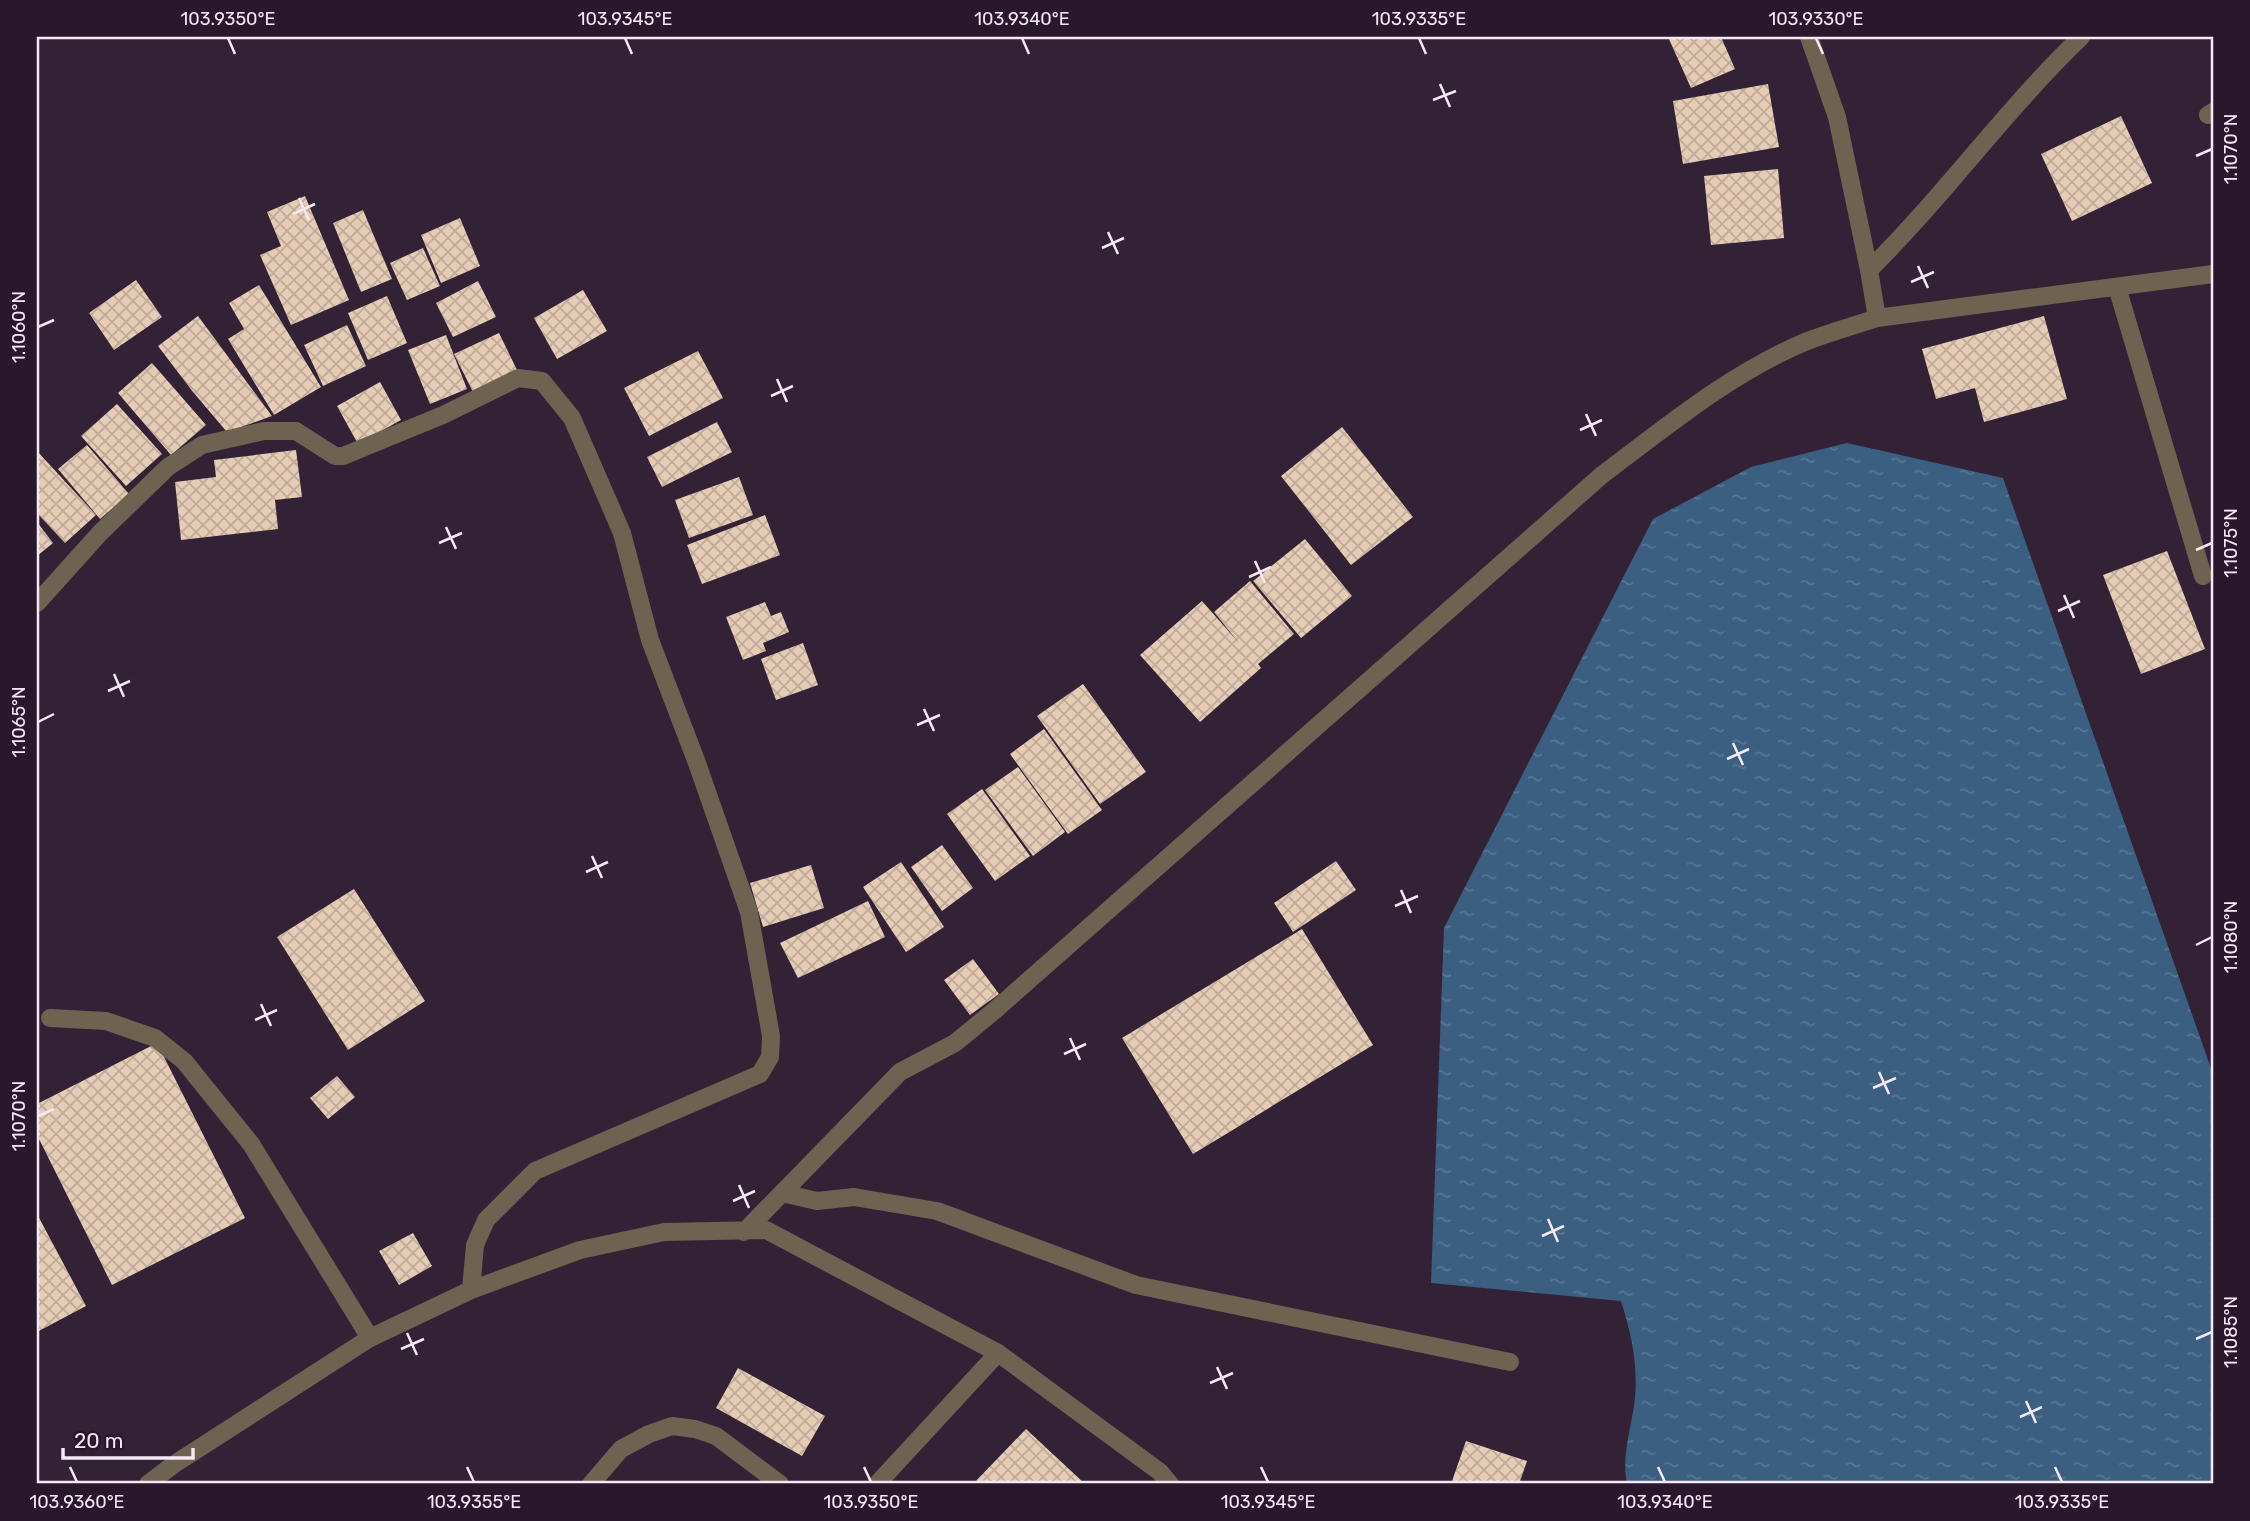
<svg xmlns="http://www.w3.org/2000/svg" width="2250" height="1521" font-family="Rubik,sans-serif">
	<style>
		.water { fill: url(#water-ripples) }
		.building { fill: url(#building-cross-hatch) }
		.lines { fill: none; stroke-linecap: round; stroke-linejoin: round }
		.service { stroke: #6e6251; stroke-width: 18 }
		.minor { stroke: #6e6251; stroke-width: 18 }
		.ticks { fill: none; stroke: #f5e9f6; stroke-width: 2.5 }
		.neatline { fill: none; stroke: #f5e9f6; stroke-width: 2.5 }
		.ticks-label { font-size: 18px; text-anchor: middle; fill: #f5e9f6 }
	</style>
	<defs>
		<pattern id="water-ripples" width="26" height="14" patternUnits="userSpaceOnUse" patternTransform="scale(1.75)"><rect width="26" height="14" fill="#3b5f80"/><path d="M2 4q2-2 4 0t4 0M15 11q2-2 4 0t4 0" fill="none" stroke="#587693"/></pattern>
		<pattern id="building-cross-hatch" width="8" height="8" patternUnits="userSpaceOnUse" patternTransform="scale(1.75)"><rect width="8" height="8" fill="#e6ccb5"/><path d="M0 0l8 8M0 8l8-8" fill="none" stroke="#bfaa9a"/></pattern>
	</defs>
	<rect width="100%" height="100%" fill="#332236"/>
	<path class="water" d="M1847 443 2003 478 2213 1074V1484H1627C1621 1455 1632 1427 1635 1398 1638 1364 1631 1332 1621 1301L1431 1283 1444 928 1653 519 1751 467Z"/>
	<path class="building" d="M1668 37H1721L1735 69 1691 88Z
		M1768 84 1779 147 1683 164 1673 101Z
		M2121 116 2152 183 2072 221 2041 154Z
		M1778 169 1784 238 1711 245 1704 176Z
		M305 196 349 300 291 325 260 255 281 246 267 212Z
		M363 210 392 279 361 292 333 223Z
		M460 218 480 266 441 283 421 235Z
		M423 248 440 286 407 300 390 263Z
		M136 280 162 317 114 350 89 313Z
		M478 281 496 317 453 337 436 303Z
		M259 285 321 387 274 415 228 339 244 329 229 303Z
		M583 290 607 331 557 359 534 318Z
		M387 296 407 343 368 360 348 313Z
		M198 316 272 416 227 432 193 392 158 346Z
		M2044 316 2067 399 1984 422 1975 388 1936 399 1922 349Z
		M347 325 366 366 323 386 304 345Z
		M499 333 518 372 474 394 454 354Z
		M446 335 467 389 430 404 408 350Z
		M698 351 723 398 649 436 624 388Z
		M152 363 206 425 171 455 118 393Z
		M380 382 401 420 358 444 337 406Z
		M117 404 162 454 126 486 81 436Z
		M717 422 732 452 662 487 647 457Z
		M1342 427 1413 517 1351 565 1281 476Z
		M87 445 129 494 100 519 58 469Z
		M296 450 302 497 275 500 278 529 181 540 175 482 216 477 214 460Z
		M37 451 96 515 65 543 37 513Z
		M739 477 753 515 689 538 675 500Z
		M765 515 780 555 702 584 687 545Z
		M37 522 53 543 37 556Z
		M1305 539 1352 596 1301 638 1253 581Z
		M2167 551 2205 649 2141 674 2103 575Z
		M1250 581 1294 634 1258 664 1261 668 1200 722 1140 655 1202 601 1239 643 1214 612Z
		M765 602 771 616 781 612 789 632 763 643 766 651 743 660 726 617Z
		M803 643 818 685 776 700 761 659Z
		M1083 684 1146 772 1100 804 1037 716Z
		M1044 729 1102 810 1068 834 1010 754Z
		M1018 767 1065 832 1033 856 985 790Z
		M982 789 1030 856 995 881 947 814Z
		M942 845 973 888 942 911 911 867Z
		M1336 861 1356 890 1293 932 1274 903Z
		M901 862 944 927 906 952 863 887Z
		M811 865 824 908 763 927 750 883Z
		M354 889 425 1001 348 1050 277 937Z
		M868 901 885 937 798 978 780 943Z
		M1302 929 1373 1045 1193 1154 1122 1038Z
		M973 959 999 994 970 1015 944 980Z
		M157 1043 245 1218 112 1285 37 1135V1104Z
		M337 1076 355 1097 328 1119 310 1098Z
		M37 1214 86 1306 37 1332Z
		M413 1233 432 1266 399 1285 379 1251Z
		M738 1368 825 1416 802 1456 716 1408Z
		M1026 1429 1085 1484H973Z
		M1466 1441 1527 1461 1519 1484H1451Z"/>
	<g class="lines">
		<path class="service" d="M2208 115 2213 112
			M1869 270C1944 196 2005 110 2081 37
			M2117 287 2203 576
			M1877 318 2213 274
			M50 1018 106 1021 155 1038 184 1061 251 1144 370 1338
			M782 1193 817 1201 854 1197 937 1211 1136 1285 1510 1362
			M591 1484 621 1449 649 1434 672 1426 695 1429 716 1436 780 1484
			M877 1484 998 1353"/>
		<path class="minor" d="M37 603 100 533 168 467 202 445 264 431H296L335 456H343L443 415 518 378 542 381 572 418 622 533 650 640 697 763 749 912 771 1036 770 1057 760 1074 535 1171 486 1220 475 1245 471 1290
			M744 1232 900 1072 955 1043 994 1011 1602 475C1666 427 1731 373 1805 342 1828 333 1853 326 1877 318L1869 270 1837 117 1809 37
			M148 1484 173 1465 370 1338 471 1290 580 1250 664 1232 766 1230 998 1353 1160 1472 1170 1484"/>
	</g>
	<path class="ticks" d="M228 38 235 54M625 38 632 54M1022 38 1029 54M1419 38 1426 54M1816 38 1823 54M1440 84 1450 107M1433 100 1456 91M2196 156 2212 149M299 198 309 220M293 214 315 204M1108 232 1118 254M1102 248 1124 238M1918 266 1928 288M1911 282 1934 272M38 327 54 320M777 379 787 402M771 396 793 386M1586 414 1596 436M1580 430 1602 420M446 527 456 549M439 543 462 533M2196 550 2212 543M1255 561 1265 583M1249 577 1271 567M2064 595 2074 618M2058 611 2080 601M114 674 124 697M108 691 130 681M924 709 934 731M38 722 54 714M917 725 940 715M1733 743 1743 765M1727 759 1749 749M592 856 602 878M586 872 608 862M1401 890 1411 913M1395 906 1418 896M2196 945 2212 937M261 1004 271 1026M255 1020 277 1010M1070 1038 1080 1060M1064 1054 1086 1044M1879 1072 1889 1094M1873 1088 1896 1078M38 1116 54 1109M739 1185 749 1208M733 1201 755 1191M1548 1219 1558 1242M1542 1236 1564 1226M407 1333 417 1355M2196 1339 2212 1332M401 1349 424 1339M1217 1367 1227 1389M1210 1383 1233 1373M2026 1401 2036 1423M2020 1417 2042 1407M70 1467 77 1482M467 1467 474 1482M864 1467 871 1482M1261 1467 1268 1482M1658 1467 1665 1482M2055 1467 2062 1482"/>
	<rect width="2250" height="1521" fill="none" stroke="#29182c" stroke-width="77"/>
	<path d="M63 1448v10h130v-10" fill="none" stroke="#f5e9f6" stroke-width="3.5"/>
	<text x="74" y="1448" font-size="21" fill="#f5e9f6" stroke="#29182c" stroke-width="5" paint-order="stroke">20 m</text>
	<rect x="38" y="38" width="2174" height="1444" class="neatline"/>
	<g class="ticks-label">
		<text x="228" y="25">103.9350°E</text>
		<text x="625" y="25">103.9345°E</text>
		<text x="1022" y="25">103.9340°E</text>
		<text x="1419" y="25">103.9335°E</text>
		<text x="1816" y="25">103.9330°E</text>
		<text transform="translate(2231 149) rotate(-90)" y="6">1.1070°N</text>
		<text transform="translate(19 327) rotate(-90)" y="6">1.1060°N</text>
		<text transform="translate(2231 543) rotate(-90)" y="6">1.1075°N</text>
		<text transform="translate(19 722) rotate(-90)" y="6">1.1065°N</text>
		<text transform="translate(2231 937) rotate(-90)" y="6">1.1080°N</text>
		<text transform="translate(19 1116) rotate(-90)" y="6">1.1070°N</text>
		<text transform="translate(2231 1332) rotate(-90)" y="6">1.1085°N</text>
		<text x="77" y="1508">103.9360°E</text>
		<text x="474" y="1508">103.9355°E</text>
		<text x="871" y="1508">103.9350°E</text>
		<text x="1268" y="1508">103.9345°E</text>
		<text x="1665" y="1508">103.9340°E</text>
		<text x="2062" y="1508">103.9335°E</text>
	</g>
</svg>
